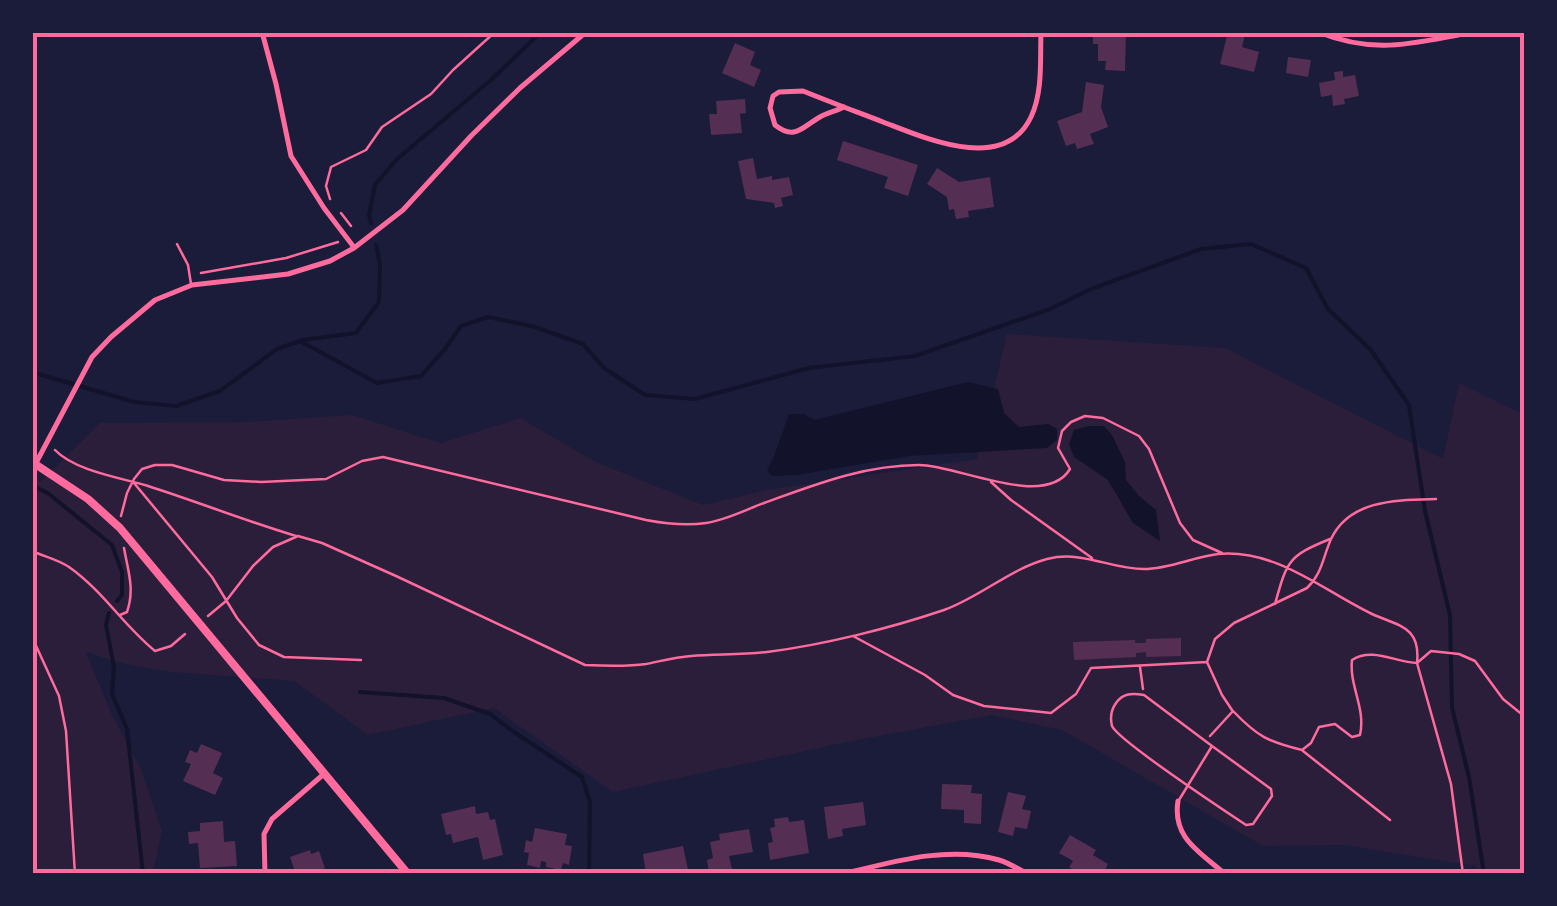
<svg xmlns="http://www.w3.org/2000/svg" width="1557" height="906" font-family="'Space Grotesk',sans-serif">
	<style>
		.green { fill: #2a1e3b }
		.water { fill: #12122b }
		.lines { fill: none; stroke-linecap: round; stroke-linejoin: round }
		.stream { stroke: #12122b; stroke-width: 4 }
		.building { fill: #542f53 }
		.path { stroke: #ff6b9d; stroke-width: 2.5 }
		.service { stroke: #ff6b9d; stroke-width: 2.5 }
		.minor { stroke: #ff6b9d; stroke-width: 5 }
		.tertiary { stroke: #ff6b9d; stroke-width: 8 }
		.neatline { fill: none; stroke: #ff6b9d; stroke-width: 4 }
	</style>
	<rect width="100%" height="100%" fill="#1b1b3a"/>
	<path class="green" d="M1007 334 1225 348 1443 459 1459 383 1524 415V873H1484L1475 866 1345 845 1263 846 1062 730 992 715 847 742 613 792 494 708 368 735 294 681 172 672 120 663 86 652 111 713 141 769 162 831 153 873 33 874V481H41L100 423 246 422 352 415 441 443 520 418 596 462 703 505 767 490 977 459Z"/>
	<path class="water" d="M968 382 998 389 1004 413 1019 427 1048 424 1057 429V440L1047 448 909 456 796 475 772 476 767 470 773 459 789 414H804L814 420Z
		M1088 426H1104L1112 435 1125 462 1126 480 1139 496 1156 510 1160 541 1133 523 1108 480 1074 457 1069 444 1074 430Z"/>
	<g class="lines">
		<path class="stream" d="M371 223 369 215 375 185 397 159 491 80 541 32
			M302 340 356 333 379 302 380 264 376 245
			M32 372 134 402 176 406 220 391 277 349 300 341 377 383 421 376 445 349 461 326 488 317 532 326 583 344 604 368 645 395 695 399 809 368 915 356 1050 309 1091 289 1201 249 1251 244 1306 268 1328 309 1370 349 1409 405 1425 511 1450 615 1452 708 1469 777 1484 874
			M32 485 49 494 112 545 122 572V595L117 601
			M109 613 106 625 114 667 112 694 127 729 143 874
			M360 692 444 698 490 714 514 732 582 777 590 802 589 874"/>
	</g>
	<path class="building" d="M1093 32H1126L1125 71 1105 70 1106 61H1098V44H1093Z
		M1228 32 1245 34 1242 47 1259 52 1254 72 1220 64Z
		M735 43 755 52 750 65 761 70 754 87 722 73Z
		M1288 57 1311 60 1308 77 1286 73Z
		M1343 71V77L1355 75 1359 96 1344 99 1345 104 1333 106 1332 95 1321 97 1319 83 1335 80 1334 72Z
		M1086 82 1104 85 1101 107 1108 127 1090 134 1094 144 1077 149 1075 143 1066 146 1057 121 1082 112Z
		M745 99 746 113 740 114 742 133 711 135 709 114H717L716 101Z
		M843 141 918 165 908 196 884 188 888 177 837 160Z
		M753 158 757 179 772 176V180L789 177 793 195 781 198 783 206 775 208 774 203 746 199 738 161Z
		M937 168 959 182 990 177 994 207 968 211 969 217 956 219 954 209 949 210 947 197 927 184Z
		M1181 638V656L1146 657V652L1136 653V657L1074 660 1073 642 1135 640V643H1146V639Z
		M201 744 222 753 213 773 223 778 215 795 183 781 191 764 185 762 190 750 197 753Z
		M942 784 972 785 971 793 982 794 981 824 964 823V810L941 809Z
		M1008 792 1026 796 1022 809 1031 811 1027 829 1015 827 1013 836 998 832Z
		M863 802 866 825 842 829 843 836 828 839 824 807Z
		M475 806 476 814 488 812 490 820 495 819 503 855 483 860 478 837 453 843 451 834 446 835 441 814Z
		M788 817 789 822 804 820 809 853 770 860 768 843 773 842 770 828 775 827 774 819Z
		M223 821 224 842 235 841 237 866 200 868 198 843 189 844 188 832 200 831V823Z
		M535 828 567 834 565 845 572 846 569 865 563 863 561 870 546 867V862L541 861 540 868 527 865 529 853 524 852 526 840 532 842Z
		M749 829 753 852 729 856 732 869 709 873 707 860 713 858 710 842 720 840 719 834Z
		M1070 835 1096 850 1093 855 1108 864 1103 874H1080L1069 867 1073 861 1059 853Z
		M683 846 689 874H646L643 854Z
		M310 850 311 854 319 851 325 868 321 870 322 874H296L290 857Z"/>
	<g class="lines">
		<path class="path" d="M330 199 326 186 331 167 366 150 382 127 431 94 453 70 495 32
			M341 213 351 226
			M201 273 286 258 338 242
			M55 450C75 471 122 478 148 486 198 502 246 521 296 536
			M991 482 1011 500 1092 558
			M134 483 212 577 237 618 259 645 284 657 361 660
			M121 516 127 493 134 479 142 469 155 465H172L224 480 261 482 326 479 362 461 383 457 646 520C667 524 685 526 706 523 726 520 745 510 764 503 814 485 864 465 919 465 958 465 1045 510 1070 469L1058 448 1062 431 1071 422 1085 416 1103 418 1139 436 1149 449 1180 523 1193 540 1222 553
			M32 551C45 557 57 559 69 567 103 591 124 626 155 651L171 646 185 634
			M1275 604C1287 561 1288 556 1330 539
			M120 615 127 612C135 589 128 571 124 548
			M208 616 226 601 253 566 273 547 298 536 322 543 396 576 585 665C605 666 626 667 646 664 661 661 676 657 691 656 716 654 742 655 767 652 823 645 891 628 944 610 980 597 1010 569 1047 559 1083 550 1109 569 1144 569 1169 569 1193 557 1218 554 1277 549 1322 590 1372 614 1398 626 1421 626 1417 663L1431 651 1459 654 1475 661 1503 699 1524 716
			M853 636 925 675 953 695 984 706 1051 713 1076 694 1091 668 1207 662
			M32 637 59 696 66 731 75 874
			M1140 667 1143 689
			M1232 710 1222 695 1207 662 1215 639 1234 623 1307 588C1322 574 1323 557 1331 539 1350 499 1398 500 1436 499
			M1210 736 1233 711C1257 736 1268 742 1302 750L1311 743 1319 727 1335 724 1352 737 1360 735C1366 708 1349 686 1352 660 1372 647 1395 662 1417 663L1451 784 1463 874
			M1303 751 1390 820"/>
		<path class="service" d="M177 244 188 265 191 284
			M1179 800 1212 746 1144 695C1132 693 1123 693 1116 703 1111 710 1110 718 1112 726 1119 741 1225 811 1246 825L1253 824 1272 796 1271 789 1212 746"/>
		<path class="minor" d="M262 32 276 84 291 156 324 208 353 246
			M1318 32C1378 56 1415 42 1475 32
			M844 107C836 111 827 113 820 117 802 127 795 141 775 125L770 108 773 96 779 92 803 91C830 102 857 112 883 122 925 138 1004 174 1031 117 1043 92 1040 60 1041 32
			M36 463 92 357 111 337 155 300 192 285 288 274 330 261 354 248 403 210 471 136 520 88 586 32
			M1178 801C1172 838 1200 852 1225 874
			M265 874 264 834 272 819 325 773
			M843 874C892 862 948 845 999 860 1009 863 1018 869 1028 874"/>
		<path class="tertiary" d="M32 462 88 499 120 528 408 874"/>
	</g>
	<rect width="1557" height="906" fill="none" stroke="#1b1b3a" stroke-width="70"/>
	<rect x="35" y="35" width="1487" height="836" class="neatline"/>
</svg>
